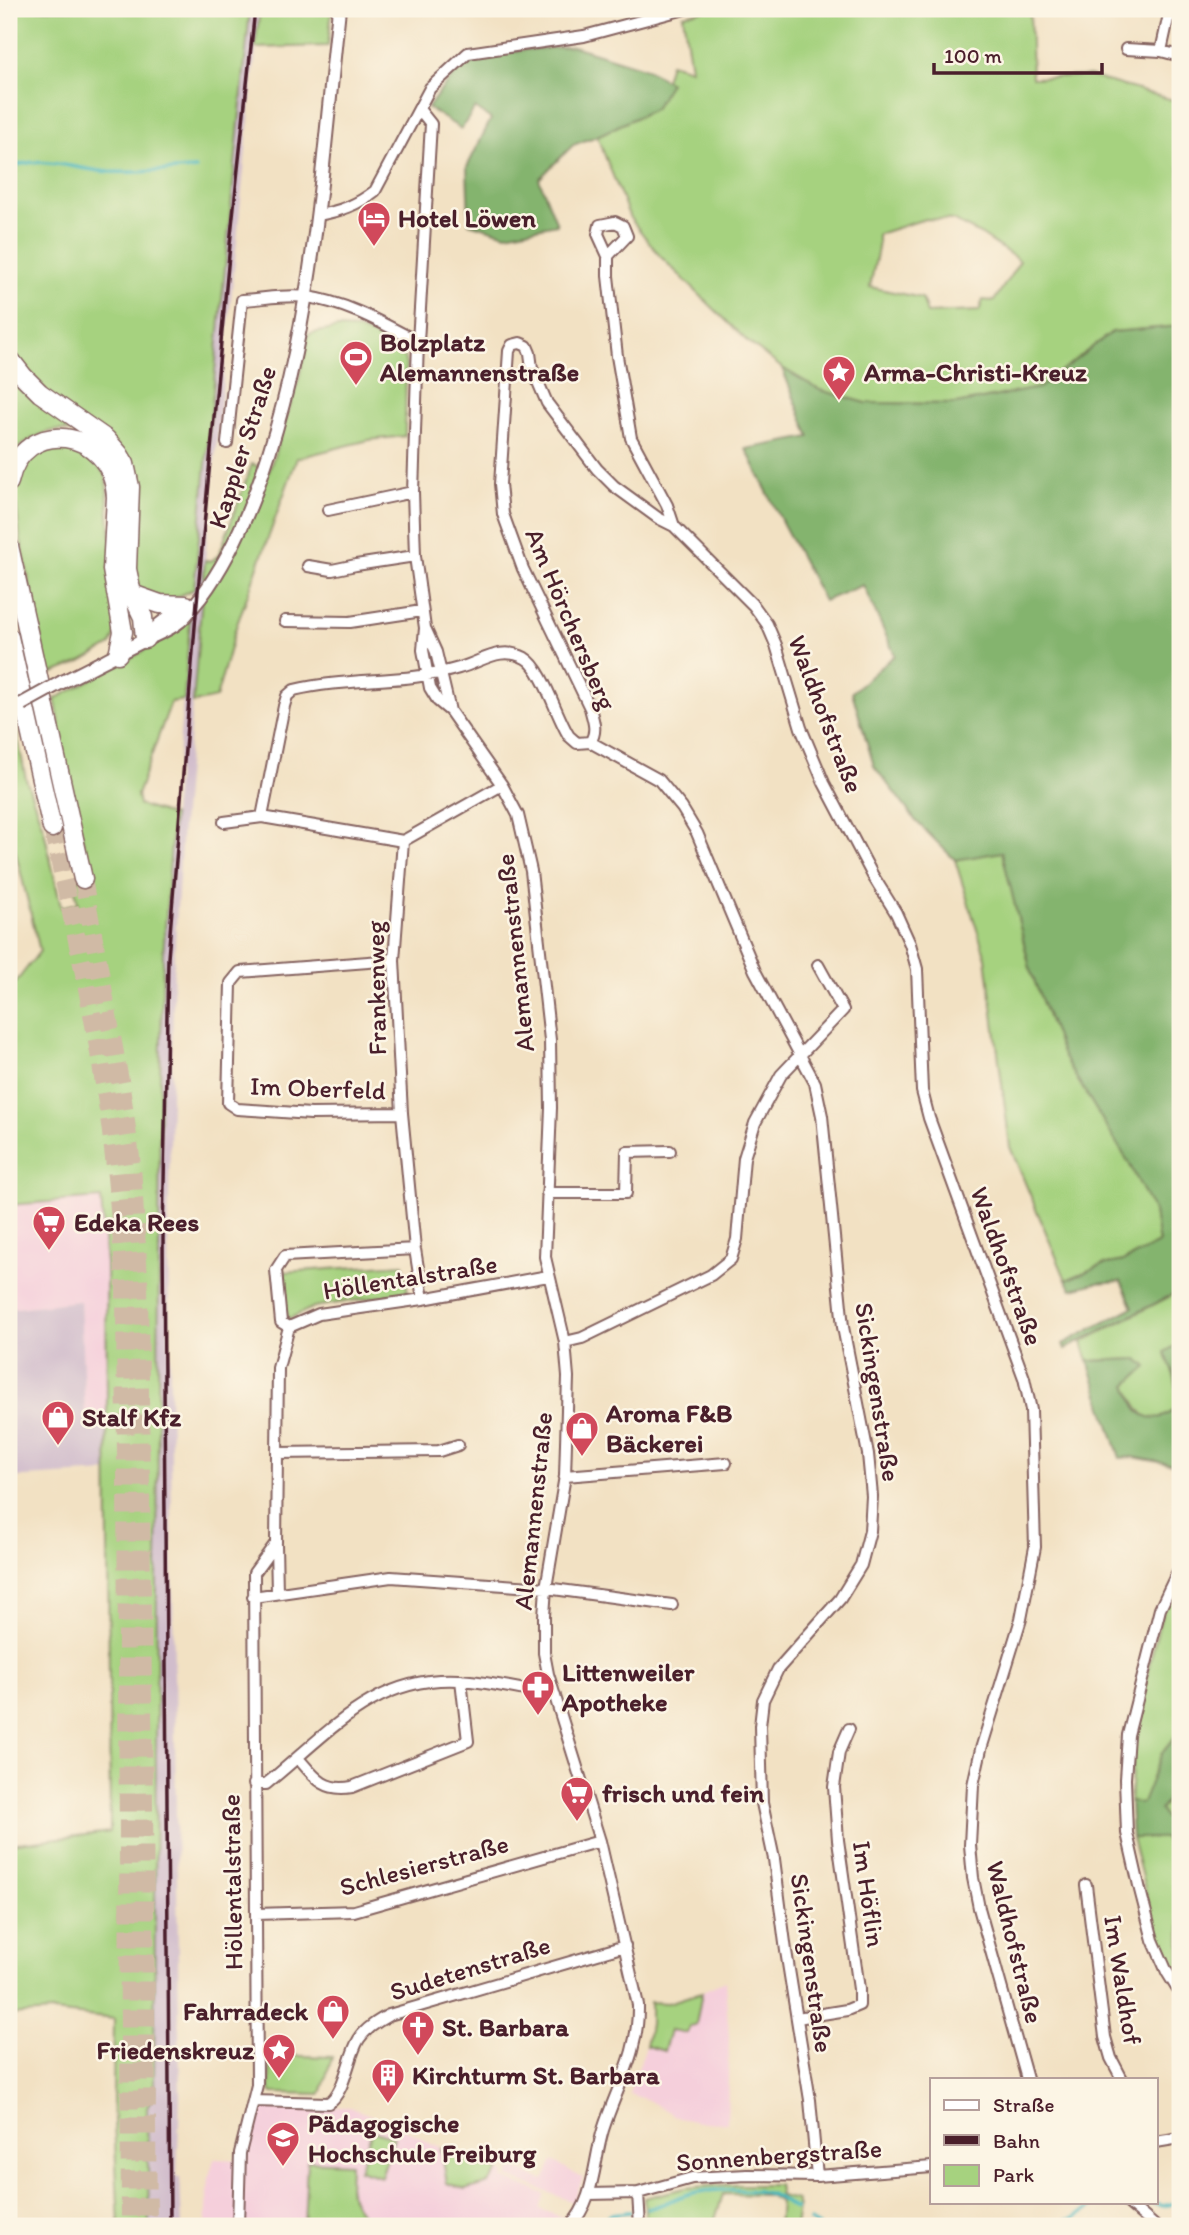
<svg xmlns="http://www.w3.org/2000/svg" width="1189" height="2235" font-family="Itim,sans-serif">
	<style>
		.built { fill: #f5cfdb }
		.industrial { fill: #d1bdcc }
		.green { fill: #a6d27f; stroke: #787855; stroke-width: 2; fill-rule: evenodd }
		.forest { fill: #84b46e; stroke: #676a4c; stroke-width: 2 }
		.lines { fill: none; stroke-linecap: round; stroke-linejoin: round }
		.stream { stroke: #46b6bd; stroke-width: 3.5 }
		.trunk-tunnel { stroke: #d0baa5; stroke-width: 18; stroke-dasharray: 18 9; stroke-linecap: butt }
		.minor-casing { stroke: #856360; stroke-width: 14 }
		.tertiary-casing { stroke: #856360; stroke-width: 16 }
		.trunk-casing { stroke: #856360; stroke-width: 21 }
		.minor { stroke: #fff; stroke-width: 10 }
		.tertiary { stroke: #fff; stroke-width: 12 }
		.trunk { stroke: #fff; stroke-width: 18 }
		.rail { stroke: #4a1f2b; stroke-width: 3.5 }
		.tertiary-bridge-casing { stroke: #856360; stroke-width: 16; stroke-linecap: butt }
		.tertiary-bridge { stroke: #fff; stroke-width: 12 }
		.labels { text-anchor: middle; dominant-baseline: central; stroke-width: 5; stroke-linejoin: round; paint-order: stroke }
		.poi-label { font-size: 26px; font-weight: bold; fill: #4a1f2b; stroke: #fcf5e5; text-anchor: start }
		.street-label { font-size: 26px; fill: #4a1f2b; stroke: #fcf5e5 }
	</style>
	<rect width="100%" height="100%" fill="#fcf5e5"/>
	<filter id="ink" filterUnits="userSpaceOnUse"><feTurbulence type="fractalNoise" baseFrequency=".0143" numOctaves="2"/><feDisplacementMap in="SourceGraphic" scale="14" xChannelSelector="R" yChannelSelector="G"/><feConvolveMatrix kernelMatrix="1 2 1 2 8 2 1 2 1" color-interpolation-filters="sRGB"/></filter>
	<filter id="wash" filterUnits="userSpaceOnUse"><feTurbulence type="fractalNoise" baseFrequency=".00686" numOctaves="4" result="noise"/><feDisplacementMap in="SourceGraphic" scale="28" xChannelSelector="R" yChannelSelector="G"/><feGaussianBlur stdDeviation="1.57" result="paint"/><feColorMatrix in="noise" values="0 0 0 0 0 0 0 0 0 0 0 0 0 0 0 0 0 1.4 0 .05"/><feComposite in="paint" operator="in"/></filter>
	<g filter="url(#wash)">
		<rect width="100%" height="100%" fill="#f2e1c3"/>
		<path class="built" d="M101 1197 106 1264V1417L85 1418 80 1301 9 1309V1205Z
			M725 1981 729 2037 727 2123 698 2122 679 2118 648 2100 629 2094 646 2046 650 2024V2002L668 2003 685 1999Z
			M259 2107H350L405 2129 433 2145 505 2173 503 2178 545 2194 540 2209 567 2219 561 2226H206L209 2176 214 2159 245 2160 253 2115Z
			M553 2161 583 2178 573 2202 508 2177 512 2168 544 2180Z"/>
		<path class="industrial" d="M250 9H260L200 610 182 826 174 958 168 1240 180 2095 177 2177H180L182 2226H149L147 2108 154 2092 157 1361 163 957 173 816 190 620Z
			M80 1301 85 1418 106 1417 107 1472 9 1478V1309Z"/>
		<path class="green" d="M9 9H250L194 589 168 601 137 587 132 575 134 486 25 370 9 349Z
			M260 9H332L328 46 255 48Z
			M708 9H1030L1032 78 1089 76 1180 102V326L1112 332 1039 388 956 404 866 403 820 390 782 368 747 341 660 256 630 218 597 136 654 109 669 82 665 80 670 63 691 69 683 15ZM925 219 953 220 982 235 1020 261 994 301 983 300 979 311 927 313 922 298 870 287 878 248V234Z
			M338 328 356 329 402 347 406 365 405 436 369 440 297 458 235 630 216 698 193 703 205 560 211 561 219 555 252 464 269 471 299 378 308 334Z
			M9 367C23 384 38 398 56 411 78 426 105 437 118 461 137 493 121 533 122 568 123 589 130 605 139 624L136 625C129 613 122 599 120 585 115 536 146 465 88 437 52 421 36 436 9 454Z
			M62 444 84 451 106 475 118 629 111 645 81 662 48 675 20 537 14 486 25 461 43 448Z
			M190 620 184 700 171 702 137 795 139 805 173 816 163 957 160 1083 154 2092 147 2108 149 2226H119L113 2101 114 2019 53 2012 9 2015V1844L110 1832 106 1264 101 1198 9 1205V991L40 951 9 825V728L15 724 26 779 44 830 61 907 78 903 73 881 92 876 62 759 59 720 55 699 140 653Z
			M1002 851 1031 972 1063 1056 1129 1163 1154 1212 1159 1243 1124 1261 1102 1265 1066 1280 1010 1147 986 958 955 860Z
			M403 1264 408 1292 314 1307 289 1319 286 1313 284 1272Z
			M1180 1291V1343L1165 1352C1174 1372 1180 1387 1175 1409 1149 1435 1136 1407 1127 1385L1146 1367 1138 1359 1088 1361 1082 1342Z
			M1180 1572V1731L1162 1753 1142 1804 1130 1802 1135 1722 1164 1605Z
			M1180 1781V1842L1160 1810Z
			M1132 1838H1164L1180 1864V1986L1159 1944Z
			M702 1992 696 2025 690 2026 687 2033 670 2030 664 2051 646 2046 650 2024V2002L668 2003Z
			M269 2055 332 2057 321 2094 272 2093 270 2090Z
			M372 2130 394 2137 381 2177 359 2170Z
			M441 2149 499 2170 489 2183 465 2190 447 2183Z
			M307 2161 350 2163 349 2192 368 2226H304Z
			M722 2185H778L780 2196 796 2200 798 2208 795 2226H778L780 2202 769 2195 723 2194 713 2226H646L644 2198 685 2188Z"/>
		<path class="forest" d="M573 46 647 69 670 83 654 109 597 136 573 145 539 179 557 224 506 234 469 223 467 167 491 119 475 108 461 129 428 108C437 94 458 68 473 60 498 49 545 49 573 46Z
			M1180 326V1291L1065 1349 1063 1344 1133 1307 1121 1281 1096 1283 1072 1289 1066 1280 1102 1265 1124 1261 1159 1243 1154 1212 1129 1163 1063 1056 1031 972 1002 852 955 860 916 821 874 766 852 692 895 655 863 585 824 601 783 524 746 449 810 437 782 368 820 390 866 403 956 404 1039 388 1112 332Z
			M1180 1343V1466L1133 1457 1120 1458 1088 1361 1138 1359 1147 1367 1127 1385C1130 1392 1132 1400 1136 1407 1145 1422 1164 1420 1175 1409 1181 1387 1173 1372 1165 1352Z
			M1180 1731V1781L1160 1810 1180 1842V1864L1164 1838H1132L1130 1802 1142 1803 1162 1753Z"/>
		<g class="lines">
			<path class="stream" d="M486 12 503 9
				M9 168C41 154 76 170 110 172 138 173 168 170 196 169
				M1148 2202 1163 2206 1180 2202
				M647 2209C662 2206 674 2198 689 2194 709 2189 759 2187 777 2197 784 2201 788 2206 796 2209
				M810 2221 819 2226
				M598 2226 610 2214 630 2212
				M1046 2226 1075 2218 1097 2202"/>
		</g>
	</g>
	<g filter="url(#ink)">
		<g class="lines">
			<path class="trunk-tunnel" d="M52 828C71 913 91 998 104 1084 115 1151 120 1218 125 1285L130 2226
				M83 879 121 1086 132 1165 139 1279 148 2226"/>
			<defs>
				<path id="minor" d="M1126 49 1161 51 1180 56
					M1161 51 1168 19 1175 12 1180 11
					M419 109 431 124 418 342 413 492 415 556 425 628 423 650 430 688 438 701 450 711 502 785 518 815 531 871 550 1040 551 1108 545 1257 565 1342 568 1377 565 1476 546 1588 544 1616V1653L548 1674 600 1841 638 2005C639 2053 617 2086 603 2130 593 2163 595 2200 570 2226
					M318 215C341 211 357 205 375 191L430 88 468 53 584 36 685 9
					M608 256 627 236 623 226 615 222 600 225 598 234 608 256V276L617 356 631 438 667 505 674 526
					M227 443 242 300C263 299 286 294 307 297 346 302 384 324 418 342
					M328 510 413 492
					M308 566 332 570 356 565 415 556
					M285 621 350 622 422 611
					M426 630 436 652 450 711
					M590 742C598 731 593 720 590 708L523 569 503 514 500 484 509 351 512 345 520 343 527 346 530 353 532 368 547 403 597 469 614 486 658 518 674 526 754 606 767 624 776 645 801 728 824 783 873 876 896 913 910 944 917 969 922 1091 929 1118 1024 1378 1031 1410 1035 1547 1021 1619 981 1749 973 1785 970 1845 973 1878 979 1908 1027 2079
					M590 742 659 780 682 808 697 833 755 971 815 1083 822 1116 843 1327 868 1454 872 1496 870 1531 861 1565 840 1599 778 1669 763 1700 760 1726 762 1803 774 1859 786 1951 810 2100 817 2176
					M224 822 262 817
					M403 841 262 817 284 706 287 696 294 690C348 677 406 684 459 668 482 662 500 645 525 658 543 668 557 718 569 736L577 743 590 742
					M403 841 394 960 402 1113 415 1249 423 1299
					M403 841 502 785
					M394 960 240 972 231 983 228 1103 237 1109 311 1114 402 1113
					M547 1193H626L627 1152 670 1151
					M289 1327 281 1322 276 1270 285 1256 415 1249
					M565 1342 582 1338 711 1275 731 1259 737 1239 744 1158 755 1123 781 1075 843 1010 818 965
					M277 1453 439 1451 458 1445
					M565 1476 726 1463
					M276 1544 277 1593
					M1180 1567 1160 1609 1128 1735 1125 1779 1127 1833 1140 1890 1153 1940 1167 1972 1180 1993
					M253 1597 391 1577 546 1588 672 1605
					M298 1758C315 1778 324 1792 352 1787L468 1741 461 1680
					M254 1784H266C327 1735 374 1675 459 1680 491 1682 523 1690 555 1696
					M1086 1885 1105 2037 1111 2058 1122 2079
					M256 1914 354 1911 600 1841
					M797 2018 847 2010 859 2005V1989L838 1840 834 1787 839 1752 849 1729
					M253 2101 328 2103C345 2094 348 2056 359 2039 366 2028 378 2021 389 2015L625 1946
					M1156 2142 1180 2138
					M638 2193 640 2226
					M589 2194 638 2193 692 2178 747 2175 817 2176 932 2167
					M1127 2202 1155 2226
					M238 2226 240 2153 257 2085 254 1573 276 1543 278 1368 289 1327 319 1314 423 1299 548 1276"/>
				<path id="tertiary" d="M147 638 159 625 186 604
					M62 682C89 669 116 654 143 641 156 634 168 631 180 621 188 614 194 605 201 597 224 566 239 535 253 499 313 342 321 174 339 9
					M9 713 22 704"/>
				<path id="trunk" d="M9 358 23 376 40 393 106 439 119 454 125 464 130 487 127 569 132 594 143 617 145 639
					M9 482C22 416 112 426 116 497L112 570 123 632 118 654
					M9 546 83 879
					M132 594 160 604 186 605
					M9 637 52 828"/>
			</defs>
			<use href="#minor" class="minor-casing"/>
			<use href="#tertiary" class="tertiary-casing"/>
			<use href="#trunk" class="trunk-casing"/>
			<use href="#minor" class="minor"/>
			<use href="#tertiary" class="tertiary"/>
			<use href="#trunk" class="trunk"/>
			<path class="rail" d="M170 2226 163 1239 168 958 197 602 230 244 255 9"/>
			<defs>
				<path id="tertiary-bridge" d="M22 704 62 682"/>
			</defs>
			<use href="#tertiary-bridge" class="tertiary-bridge-casing"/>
			<use href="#tertiary-bridge" class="tertiary-bridge"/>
		</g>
	</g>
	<defs>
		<symbol id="hotel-pin" viewBox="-11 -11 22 30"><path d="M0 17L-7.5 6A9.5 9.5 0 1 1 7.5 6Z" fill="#d1495b" stroke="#fcf5e5"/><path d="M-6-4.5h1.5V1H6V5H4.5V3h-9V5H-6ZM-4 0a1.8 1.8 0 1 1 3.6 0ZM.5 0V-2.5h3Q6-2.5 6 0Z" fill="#fff"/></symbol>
		<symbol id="stadium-pin" viewBox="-11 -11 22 30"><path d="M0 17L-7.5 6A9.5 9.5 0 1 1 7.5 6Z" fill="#d1495b" stroke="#fcf5e5"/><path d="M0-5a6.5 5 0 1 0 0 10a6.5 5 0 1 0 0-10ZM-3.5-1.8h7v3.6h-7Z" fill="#fff"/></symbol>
		<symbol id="sight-pin" viewBox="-11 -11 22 30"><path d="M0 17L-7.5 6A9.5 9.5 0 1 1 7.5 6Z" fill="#d1495b" stroke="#fcf5e5"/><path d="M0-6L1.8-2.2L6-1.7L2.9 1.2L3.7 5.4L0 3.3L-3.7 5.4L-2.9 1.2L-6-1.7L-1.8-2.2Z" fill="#fff"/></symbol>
		<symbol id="supermarket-pin" viewBox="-11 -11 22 30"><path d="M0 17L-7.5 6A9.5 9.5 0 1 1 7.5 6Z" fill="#d1495b" stroke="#fcf5e5"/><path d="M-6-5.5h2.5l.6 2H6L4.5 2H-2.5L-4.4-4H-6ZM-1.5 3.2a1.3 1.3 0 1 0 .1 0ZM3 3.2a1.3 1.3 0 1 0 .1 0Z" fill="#fff"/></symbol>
		<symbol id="shop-pin" viewBox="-11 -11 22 30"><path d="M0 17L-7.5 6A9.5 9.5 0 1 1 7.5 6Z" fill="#d1495b" stroke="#fcf5e5"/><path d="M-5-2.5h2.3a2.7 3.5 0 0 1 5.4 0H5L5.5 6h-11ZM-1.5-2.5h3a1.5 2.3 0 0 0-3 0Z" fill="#fff"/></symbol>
		<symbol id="pharmacy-pin" viewBox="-11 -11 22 30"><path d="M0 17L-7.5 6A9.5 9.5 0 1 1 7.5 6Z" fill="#d1495b" stroke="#fcf5e5"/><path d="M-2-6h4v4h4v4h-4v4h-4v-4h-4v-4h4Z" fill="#fff"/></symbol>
		<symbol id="church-pin" viewBox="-11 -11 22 30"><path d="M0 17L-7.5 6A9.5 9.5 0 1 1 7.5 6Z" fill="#d1495b" stroke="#fcf5e5"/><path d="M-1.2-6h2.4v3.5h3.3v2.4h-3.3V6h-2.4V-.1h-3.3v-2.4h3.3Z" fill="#fff"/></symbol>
		<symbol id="building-pin" viewBox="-11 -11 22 30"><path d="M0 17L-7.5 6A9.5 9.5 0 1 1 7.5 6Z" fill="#d1495b" stroke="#fcf5e5"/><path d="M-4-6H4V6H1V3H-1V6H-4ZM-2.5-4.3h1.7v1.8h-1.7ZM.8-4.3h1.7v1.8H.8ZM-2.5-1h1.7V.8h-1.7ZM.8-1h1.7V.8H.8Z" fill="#fff"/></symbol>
		<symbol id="university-pin" viewBox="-11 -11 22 30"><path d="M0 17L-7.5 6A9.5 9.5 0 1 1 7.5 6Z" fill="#d1495b" stroke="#fcf5e5"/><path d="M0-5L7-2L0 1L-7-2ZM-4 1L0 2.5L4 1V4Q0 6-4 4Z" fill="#fff"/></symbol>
	</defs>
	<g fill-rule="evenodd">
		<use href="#hotel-pin" x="355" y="199" width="38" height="52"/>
		<use href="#stadium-pin" x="337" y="338" width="38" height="52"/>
		<use href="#sight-pin" x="820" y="353" width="38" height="52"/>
		<use href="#supermarket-pin" x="30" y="1203" width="38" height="52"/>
		<use href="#shop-pin" x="39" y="1398" width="38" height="52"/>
		<use href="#shop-pin" x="563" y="1409" width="38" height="52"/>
		<use href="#pharmacy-pin" x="519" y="1668" width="38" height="52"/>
		<use href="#supermarket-pin" x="558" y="1774" width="38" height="52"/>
		<use href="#shop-pin" x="314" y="1992" width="38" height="52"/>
		<use href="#church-pin" x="399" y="2008" width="38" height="52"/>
		<use href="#sight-pin" x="260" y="2031" width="38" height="52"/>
		<use href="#building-pin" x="369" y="2056" width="38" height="52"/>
		<use href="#university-pin" x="264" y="2119" width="38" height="52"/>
	</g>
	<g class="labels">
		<g class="poi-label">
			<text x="398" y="218">Hotel Löwen</text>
			<text x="380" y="342">Bolzplatz<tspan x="380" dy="30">Alemannenstraße</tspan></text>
			<text x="864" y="372">Arma-Christi-Kreuz</text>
			<text x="74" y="1222">Edeka Rees</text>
			<text x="606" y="1413">Aroma F&amp;B<tspan x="606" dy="30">Bäckerei</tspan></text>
			<text x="82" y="1417">Stalf Kfz</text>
			<text x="562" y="1672">Littenweiler<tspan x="562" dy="30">Apotheke</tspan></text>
			<text x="602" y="1793">frisch und fein</text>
			<text x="308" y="2011" text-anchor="end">Fahrradeck</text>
			<text x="442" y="2027">St. Barbara</text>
			<text x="254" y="2050" text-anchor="end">Friedenskreuz</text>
			<text x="412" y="2075">Kirchturm St. Barbara</text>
			<text x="308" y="2123">Pädagogische<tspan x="308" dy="30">Hochschule Freiburg</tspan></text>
		</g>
		<g class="street-label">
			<text transform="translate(242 447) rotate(-72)">Kappler Straße</text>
			<text transform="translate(571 619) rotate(67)">Am Hörchersberg</text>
			<text transform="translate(826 714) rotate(69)">Waldhofstraße</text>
			<text transform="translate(515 953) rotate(-96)">Alemannenstraße</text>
			<text transform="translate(376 988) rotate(-91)">Frankenweg</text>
			<text transform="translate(318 1088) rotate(2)">Im Oberfeld</text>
			<text transform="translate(1007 1266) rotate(70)">Waldhofstraße</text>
			<text transform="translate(410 1277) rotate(-9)">Höllentalstraße</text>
			<text transform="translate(878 1392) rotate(81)">Sickingenstraße</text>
			<text transform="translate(533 1511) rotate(-84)">Alemannenstraße</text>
			<text transform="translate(424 1865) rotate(-15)">Schlesierstraße</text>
			<text transform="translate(232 1882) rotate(-91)">Höllentalstraße</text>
			<text transform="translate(869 1894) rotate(82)">Im Höflin</text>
			<text transform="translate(1015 1942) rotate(76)">Waldhofstraße</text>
			<text transform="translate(812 1963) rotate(82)">Sickingenstraße</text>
			<text transform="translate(470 1968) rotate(-17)">Sudetenstraße</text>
			<text transform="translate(1123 1980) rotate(81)">Im Waldhof</text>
			<text transform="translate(779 2155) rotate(-4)">Sonnenbergstraße</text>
		</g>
	</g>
	<rect width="1189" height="2235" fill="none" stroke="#fcf5e5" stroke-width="35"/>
	<rect x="930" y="2078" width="228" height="126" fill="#fcf5e5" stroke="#b59f9b" stroke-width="2"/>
	<rect x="944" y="2100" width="35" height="10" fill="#ffffff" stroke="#b59f9b" stroke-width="2"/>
	<text x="993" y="2112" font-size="21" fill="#4a1f2b">Straße</text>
	<rect x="944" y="2135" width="35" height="10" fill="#4a1f2b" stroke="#b59f9b" stroke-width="2"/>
	<text x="993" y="2148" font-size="21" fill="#4a1f2b">Bahn</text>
	<rect x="944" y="2165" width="35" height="21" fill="#a6d27f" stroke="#b59f9b" stroke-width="2"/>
	<text x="993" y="2182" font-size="21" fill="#4a1f2b">Park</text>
	<path d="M934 63v10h168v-10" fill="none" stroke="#4a1f2b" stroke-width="3.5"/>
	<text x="944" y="63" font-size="21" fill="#4a1f2b" stroke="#fcf5e5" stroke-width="5" paint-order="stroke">100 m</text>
</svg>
